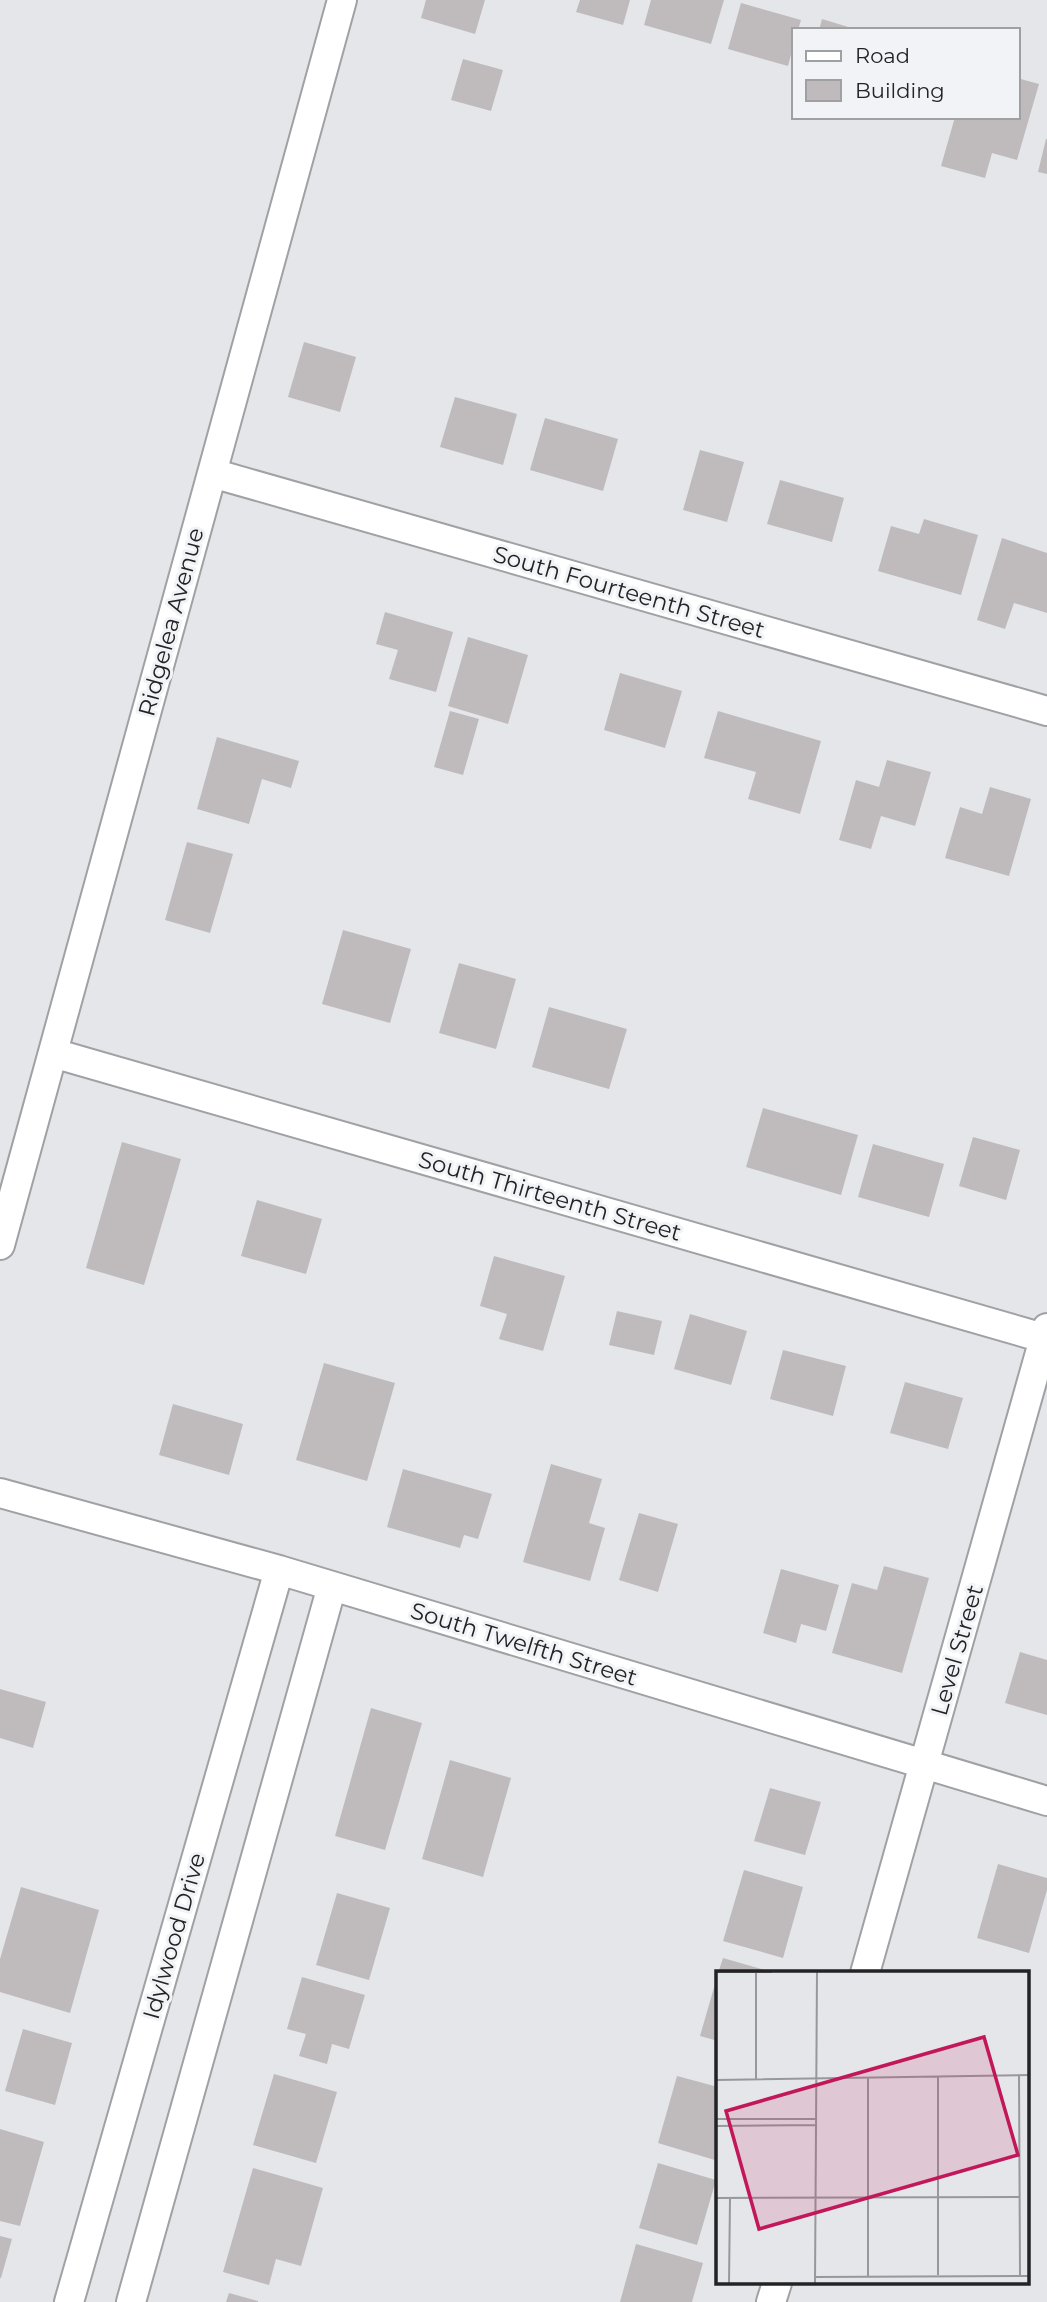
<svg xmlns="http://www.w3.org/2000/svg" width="1047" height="2302" font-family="Montserrat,sans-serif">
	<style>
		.building { fill: #bfbbbd }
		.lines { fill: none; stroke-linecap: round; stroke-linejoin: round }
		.street-casing { stroke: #a0a1a5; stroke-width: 32 }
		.street { stroke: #fff; stroke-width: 28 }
		.labels { text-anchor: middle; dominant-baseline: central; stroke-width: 6; stroke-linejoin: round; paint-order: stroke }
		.street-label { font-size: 23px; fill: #232325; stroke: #f1f3f6 }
		.inset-road { fill: none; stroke: #97989b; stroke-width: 2 }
		.view { fill: #c2185b; fill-opacity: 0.15; stroke: #c2185b; stroke-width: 3.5 }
		.inset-edge { fill: none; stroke: #232325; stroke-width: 3.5 }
	</style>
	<rect width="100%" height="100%" fill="#e4e6e9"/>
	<path class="building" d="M426 0H485L475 34 421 18Z
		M580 0H630L623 25 576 12Z
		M651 0H724L711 44 644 25Z
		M741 3 801 20 798 30H793V47L788 66 728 49Z
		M822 19 855 29V30H819Z
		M463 59 503 70 491 111 451 100Z
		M1017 78 1039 84 1017 160 992 153 985 178 941 166 955 117H1017Z
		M1046 139H1047V174L1038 172Z
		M304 342 356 357 340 412 288 397Z
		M455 397 517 414 503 465 440 447Z
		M545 418 618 439 603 491 530 470Z
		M700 450 744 462 727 522 683 510Z
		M780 480 844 498 832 542 767 524Z
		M924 519 978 535 961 595 878 571 891 526 919 534Z
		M1002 538 1047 553V613L1014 603 1005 629 977 620Z
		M385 612 453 632 436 692 389 679 398 650 376 644Z
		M468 637 528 655 508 724 448 706Z
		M620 673 682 691 665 748 604 730Z
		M450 711 479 719 463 775 434 767Z
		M718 711 821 741 800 814 748 799 756 772 704 758Z
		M217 737 299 761 291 788 262 779 249 824 197 809Z
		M887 760 931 772 915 826 881 816 871 849 839 840 856 780 879 787Z
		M990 787 1031 799 1009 876 945 858 960 807 982 814Z
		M187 842 233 854 210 933 165 920Z
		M343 930 411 949 390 1023 322 1004Z
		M459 963 516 979 496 1049 439 1033Z
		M549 1007 627 1029 609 1089 532 1067Z
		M763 1108 858 1135 841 1195 746 1167Z
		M973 1137 1020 1150 1006 1200 959 1186Z
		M122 1142 181 1159 144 1285 86 1268Z
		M873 1144 944 1164 929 1217 858 1197Z
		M257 1200 322 1219 306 1274 241 1256Z
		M494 1256 565 1276 543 1351 499 1339 507 1314 480 1306Z
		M617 1311 662 1321 654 1355 609 1345Z
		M690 1314 747 1331 731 1385 674 1369Z
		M783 1350 846 1366 833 1416 770 1399Z
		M324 1363 395 1383 367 1481 296 1460Z
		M905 1382 963 1398 948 1449 890 1433Z
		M173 1404 243 1424 229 1475 159 1455Z
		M551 1464 602 1479 589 1523 605 1528 590 1581 523 1562Z
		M403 1469 492 1494 478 1539 464 1535 460 1548 387 1527Z
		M639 1513 678 1524 658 1592 619 1580Z
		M884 1566 929 1578 902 1673 832 1653 852 1583 877 1590Z
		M781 1569 839 1585 826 1631 801 1624 796 1643 763 1633Z
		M1020 1652 1047 1660V1715L1005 1703Z
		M0 1689 46 1702 33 1748 0 1738Z
		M371 1708 422 1723 385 1850 335 1836Z
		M450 1760 511 1778 483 1877 422 1859Z
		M770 1788 821 1802 805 1855 754 1841Z
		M998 1864 1047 1878V1890L1029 1953 977 1938Z
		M744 1870 803 1887 783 1958 723 1941Z
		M21 1887 99 1910 70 2013 0 1992V1959Z
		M337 1893 390 1908 369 1980 316 1965Z
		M723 1958 772 1972V1973H718Z
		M302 1977 365 1995 349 2049 332 2044 327 2064 299 2056 306 2034 287 2029Z
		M717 1977H718V2041L700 2036Z
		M23 2029 72 2043 55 2105 5 2091Z
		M274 2074 337 2092 316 2163 253 2145Z
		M677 2076 718 2087V2161L658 2143Z
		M0 2129 44 2142 20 2226 0 2221Z
		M658 2163 716 2180 697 2245 639 2228Z
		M253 2168 323 2188 301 2266 276 2259 269 2285 223 2272Z
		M0 2236 12 2239 1 2278H0Z
		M636 2244 703 2263 692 2302H620Z
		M229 2293 258 2301V2302H226Z"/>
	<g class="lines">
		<defs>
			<path id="street" d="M212 473 1047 711
				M53 1053 1047 1339
				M0 1245 342 0
				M0 1493 279 1570 1047 1801
				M865 1973 1047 1328
				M69 2302 279 1570
				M131 2302 332 1586
				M771 2302 777 2283"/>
		</defs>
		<use href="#street" class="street-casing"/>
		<use href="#street" class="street"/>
	</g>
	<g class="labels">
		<g class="street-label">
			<text transform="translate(629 592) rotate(16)">South Fourteenth Street</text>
			<text transform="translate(171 622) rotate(-75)">Ridgelea Avenue</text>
			<text transform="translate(550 1196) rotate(16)">South Thirteenth Street</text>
			<text transform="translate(524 1644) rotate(17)">South Twelfth Street</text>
			<text transform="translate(957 1650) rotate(-74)">Level Street</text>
			<text transform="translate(174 1936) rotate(-74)">Idylwood Drive</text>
		</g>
	</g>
	<g transform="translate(716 1971)">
		<rect width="313" height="313" fill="#e4e6e9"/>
		<path class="inset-road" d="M0 1H56M303 104 304 304M222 105V304M152 106V305M0 109 314 104M40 109V1M0 148H101M0 155 101 154M0 227 303 226M99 306 314 305M13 313 14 227M99 313 101 1"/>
		<path class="view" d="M268 66 302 184 43 258 10 140Z"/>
		<rect width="313" height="313" class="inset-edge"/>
	</g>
	<rect x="792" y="28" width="228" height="91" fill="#f1f3f6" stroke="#9fa0a2" stroke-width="2"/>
	<rect x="806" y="51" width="35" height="10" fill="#ffffff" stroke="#9fa0a2" stroke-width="2"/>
	<text x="855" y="63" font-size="21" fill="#232325">Road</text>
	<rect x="806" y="80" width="35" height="21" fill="#bfbbbd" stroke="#9fa0a2" stroke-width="2"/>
	<text x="855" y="98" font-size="21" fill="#232325">Building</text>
</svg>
